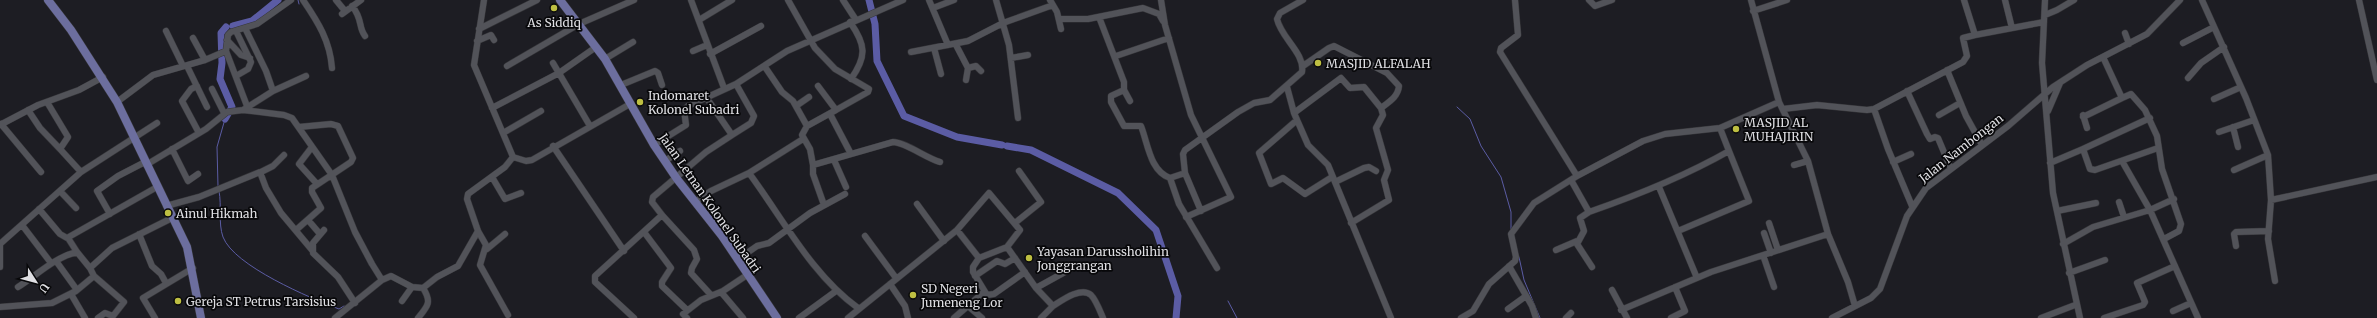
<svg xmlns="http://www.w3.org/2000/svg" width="2377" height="318" font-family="Merriweather,serif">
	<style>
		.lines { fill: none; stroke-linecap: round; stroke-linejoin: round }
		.stream { stroke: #5b5ca4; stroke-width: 1 }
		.river { stroke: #5b5ca4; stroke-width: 7 }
		.minor-casing { stroke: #37373b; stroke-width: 7 }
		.major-casing { stroke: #37373b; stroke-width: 9 }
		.minor { stroke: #525359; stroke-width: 6 }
		.major { stroke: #6c6e9e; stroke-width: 8 }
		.poi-dot { fill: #bebf42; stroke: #08080a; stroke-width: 1.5 }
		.labels { text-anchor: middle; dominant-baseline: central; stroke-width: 3.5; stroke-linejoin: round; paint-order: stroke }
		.poi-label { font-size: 12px; fill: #dfdfe3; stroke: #08080a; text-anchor: start }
		.street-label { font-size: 12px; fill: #dfdfe3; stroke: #08080a }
	</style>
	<rect width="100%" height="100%" fill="#1d1d23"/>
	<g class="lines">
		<path class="stream" d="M298 0 299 4
			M1457 107 1470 119 1481 146 1501 177 1511 212V229
			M218 186 217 147 225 119
			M219 191C222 206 218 223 223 237 234 266 310 298 339 309L344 306
			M1519 257 1524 280 1540 318
			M1228 301 1237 318"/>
		<path class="river" d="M869 0 875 24 877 61 904 116 957 137 1002 145
			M233 26 252 21 278 0
			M225 119 232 107 220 79 222 63 221 33 226 27
			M1007 146 1031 150 1118 193 1156 230 1178 296 1176 318"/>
		<defs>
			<path id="minor" d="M303 0C318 22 330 41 332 68
				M336 0 345 11
				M484 0 474 65 513 157
				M691 0 724 88
				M788 0 815 48 835 69 869 89 868 92 836 110
				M843 0 856 20
				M929 0 948 45
				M996 0 1009 45 1018 118
				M1050 0 1057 12 1061 29
				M1161 0 1165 25 1191 115 1231 197 1186 217
				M1515 0 1518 35 1501 48 1500 52 1577 176
				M1589 0 1595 6 1612 0
				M1751 0 1779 102 1808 161 1828 234 1848 282 1855 306
				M1964 0 1975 35 2044 22
				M2005 0 2012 28
				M2045 0 2042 63 2053 193 2080 318
				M2202 0 2246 98 2268 155 2271 200 2268 239 2275 281
				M2359 0 2377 80
				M352 6C363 19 358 27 365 36
				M933 8 954 0
				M1753 11 1787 0
				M342 14 361 0
				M2045 15 2057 10 2074 0
				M1099 17 1124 82V90L1111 96V102L1124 126H1141C1148 144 1150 171 1170 178L1185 173 1183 154 1185 150 1238 112 1254 103 1270 100 1302 72C1305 53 1281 38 1277 19L1280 13 1303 0
				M1059 19H1088L1143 8 1159 14 1163 21
				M699 20 732 0
				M850 22C866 45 867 56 851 79
				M245 28 266 71 273 91
				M479 29 537 0
				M166 31 183 66
				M2125 33 2129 44
				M193 38 205 60
				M227 40 241 55 250 58
				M477 41 491 35 494 40
				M2183 43 2214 27
				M956 45 968 68 976 66 981 71
				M934 48 941 74
				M226 51 247 106
				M693 51 707 45
				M911 52 968 41 1003 23 1053 5
				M710 54 761 26
				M1116 56 1169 38
				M2103 57 2122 98 2131 94 2145 110 2157 136 2162 169 2181 224 2179 231 2164 239
				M1011 58 1028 55
				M605 59 633 42
				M553 63 590 126
				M187 66 207 107
				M507 66 579 24 634 0
				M1303 66 1329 48 1334 46 1387 73 1399 86C1398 97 1389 102 1381 108L1383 115 1376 128 1388 170 1384 180 1389 200 1351 223
				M765 67 782 92 793 101 807 126 802 135 810 149 813 165 893 142C905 142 926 158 940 162
				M1947 70 1966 116 1982 145
				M236 76 248 69 251 62 236 31
				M2188 78 2201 63 2224 47
				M966 80 968 68
				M621 85 655 71 658 73 662 85
				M197 86 191 89 182 101 199 133
				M1287 87 1294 113 1308 145 1328 165 1391 318
				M212 89 224 113
				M1124 90 1130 101
				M1907 91 1927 134 1930 139 1935 137 1938 138 1951 169
				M2214 99 2241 87
				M47 102 68 137 60 149 81 172
				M117 102 153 75 205 60 226 51 228 35 231 32 257 24 291 0
				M796 106 809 97
				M492 108 559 73 596 47
				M1783 109 1817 105 1867 110 1874 109 1963 62 1967 56 1963 38 1975 35
				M1874 109 1888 149 1912 206
				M28 110 40 128 60 149
				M243 110 273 91 306 76
				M2048 111 2060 83
				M1294 113 1341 78 1350 88 1364 87 1381 108
				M830 114 851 154
				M1939 115 1960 103
				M2083 115 2087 128
				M2083 117 2122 98
				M1297 120 1259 153 1271 184 1283 178 1305 194 1332 177
				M1 124 41 172
				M0 125 38 105 79 90 103 77
				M807 126 836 110 818 86
				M2233 127 2238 147
				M2219 132 2254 120
				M503 133 541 111
				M732 135 751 123 754 116 736 84
				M654 145 686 125 684 110 688 106 736 84 787 51 903 0
				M553 146 624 251
				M312 147 299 164 317 184
				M172 149 188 181 198 174
				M2083 149 2150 118
				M513 157 526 161 532 160 630 104
				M834 160 846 187
				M665 161 680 151
				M2122 161 2150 210 2174 199
				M1893 162 1911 154
				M2050 163 2083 149 2090 169 2095 170 2158 148
				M146 165 206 129 227 112 243 110 284 115 292 118 332 175 355 232 372 264 382 280
				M813 165V174L824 205
				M1794 165 1808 161
				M2234 170 2268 155
				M261 172 273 166 284 155
				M749 173 803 139
				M1185 173 1201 211
				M492 177 505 199 521 193
				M1170 178 1179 204 1217 268
				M1571 180 1589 212C1638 195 1685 176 1729 151L1720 128
				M1335 182 1364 168 1369 167 1376 171
				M1659 187 1697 278
				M60 191 76 208
				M2271 200 2377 177
				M695 202 711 191 749 173C783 219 812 275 858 308
				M2119 202 2124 217
				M917 204 944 241
				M166 206 199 197 260 172 266 188 281 213 312 250
				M39 209 60 234 67 238 157 187
				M2057 211 2096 203
				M1589 212 1580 218 1584 231 1577 244 1592 267
				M110 214 97 191 118 176 145 162
				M662 215 694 250 697 259 692 268 691 273 711 295
				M308 220 320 234
				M1015 223 1041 202 1019 171
				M1769 223 1778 250
				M22 225 51 263
				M296 230 321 208 312 192V188L351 162 353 158 338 126 331 124 299 127
				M324 230 313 243V253L338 277 355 303
				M957 230 979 258 1007 247 1036 288 1053 306 1041 318
				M478 231 486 245 480 265 508 315
				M1678 231 1749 201 1729 151
				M644 232 671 268 662 282V286L687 310
				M1764 233 1771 253
				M139 234 152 266 161 274 166 283
				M865 236 896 278
				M68 238 77 252
				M0 244 81 172 157 123
				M0 244V267
				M2063 244 2093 227 2150 210 2198 318
				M2236 246 2234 234 2236 232 2269 231
				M487 249 505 234
				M1556 250 1577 241
				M1763 255 1774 287
				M979 258 973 267V272L987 295 994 294 1025 272
				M737 260 757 246 769 243 810 213 845 194
				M56 261 77 290
				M1509 266 1532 306 1536 318
				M2069 273 2105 260
				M94 276 124 302 113 316 105 313 98 318
				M975 276 997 261 1005 264 1015 258
				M890 284 905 306 908 318
				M18 287C37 275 55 257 77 252L90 268
				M1036 288 1074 267
				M1612 290 1627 318
				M721 292 743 318
				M71 294 85 318
				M402 301 412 287
				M968 306 982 318
				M1053 306C1061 301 1081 286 1091 295 1096 300 1100 311 1103 318
				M0 307 52 303 76 291 94 276 90 268 112 248 172 218
				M1508 309 1526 296
				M1621 310 1711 272 1828 234
				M2173 311 2191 303
				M155 318 143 298 193 268
				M335 318 382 280 391 276 412 287 423 288 437 277 458 266 478 231 467 199 468 194 505 167 513 157
				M418 318C428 306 432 302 423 288
				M634 318 595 282V276L662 215 652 202 653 197 706 152 732 135 706 97
				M687 318 683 314 701 300 723 291 747 275
				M799 318 836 291
				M848 318 957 230 989 193 1020 230 1007 247
				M954 318 984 292
				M1461 318 1473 311 1489 284 1515 261 1516 257 1511 234 1534 203 1577 176 1643 141 1665 134 1720 128 1779 102
				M1566 318 1571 313
				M1671 318 1685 311 1675 287
				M1832 318 1871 298 1880 289 1907 216 1926 188 2008 126 2053 87 2087 65 2147 34 2180 0
				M2041 318 2075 305
				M2104 318 2143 305 2145 302 2137 283 2175 266"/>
			<path id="major" d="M48 0 71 30 117 102 187 247 201 318
				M560 0 605 59 654 145 677 179 722 236 777 318"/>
		</defs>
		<use href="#minor" class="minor-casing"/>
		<use href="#major" class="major-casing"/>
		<use href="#minor" class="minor"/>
		<use href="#major" class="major"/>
	</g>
	<g class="poi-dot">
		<circle cx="554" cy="8" r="4"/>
		<circle cx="1318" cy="63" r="4"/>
		<circle cx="640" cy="102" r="4"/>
		<circle cx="1736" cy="129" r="4"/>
		<circle cx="168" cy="213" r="4"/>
		<circle cx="1029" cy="258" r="4"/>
		<circle cx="913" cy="295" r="4"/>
		<circle cx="178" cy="301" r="4"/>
	</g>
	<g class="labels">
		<g class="poi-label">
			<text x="554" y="22" text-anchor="middle">As Siddiq</text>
			<text x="1326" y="63">MASJID ALFALAH</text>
			<text x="648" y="95">Indomaret<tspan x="648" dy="14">Kolonel Subadri</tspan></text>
			<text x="1744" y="122">MASJID AL<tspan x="1744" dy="14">MUHAJIRIN</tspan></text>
			<text x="176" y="213">Ainul Hikmah</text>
			<text x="1037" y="251">Yayasan Darussholihin<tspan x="1037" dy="14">Jonggrangan</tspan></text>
			<text x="921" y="288">SD Negeri<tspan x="921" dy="14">Jumeneng Lor</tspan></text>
			<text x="186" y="301">Gereja ST Petrus Tarsisius</text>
		</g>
		<g class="street-label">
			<text transform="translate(1961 148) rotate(-38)">Jalan Nambongan</text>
			<text transform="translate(710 203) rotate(55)">Jalan Letnan Kolonel Subadri</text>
		</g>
	</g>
	<g transform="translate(36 282) rotate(126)" stroke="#08080a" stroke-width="3" paint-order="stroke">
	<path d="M0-3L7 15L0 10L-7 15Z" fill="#dfdfe3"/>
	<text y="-6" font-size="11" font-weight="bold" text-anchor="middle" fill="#dfdfe3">U</text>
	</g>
</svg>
